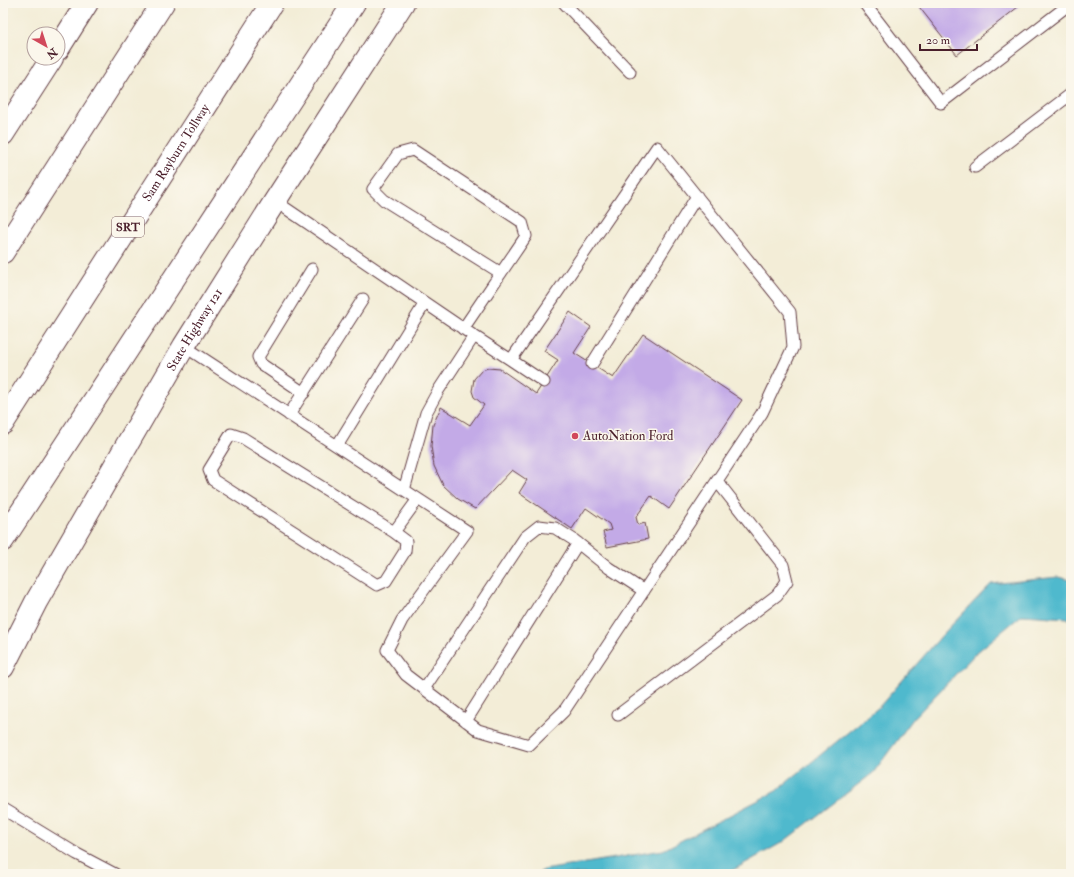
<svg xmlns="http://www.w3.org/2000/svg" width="1074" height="877" font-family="'IM FELL Double Pica',serif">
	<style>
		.water { fill: #4fb9cd; stroke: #4c6c7c }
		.building { fill: #c3aae7 }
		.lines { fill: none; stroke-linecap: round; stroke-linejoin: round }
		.service-casing { stroke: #633e45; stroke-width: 13 }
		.secondary-casing { stroke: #633e45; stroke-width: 24 }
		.motorway-casing { stroke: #633e45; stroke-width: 24 }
		.service { stroke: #fff; stroke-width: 11 }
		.secondary { stroke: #fff; stroke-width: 22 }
		.motorway { stroke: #fff; stroke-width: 22 }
		.poi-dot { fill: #d1495b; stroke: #fbf7ec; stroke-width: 1.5 }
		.labels { text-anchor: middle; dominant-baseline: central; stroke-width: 3; stroke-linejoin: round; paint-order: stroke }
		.shield { fill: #fbf7ec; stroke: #7f6065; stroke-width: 1 }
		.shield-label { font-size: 12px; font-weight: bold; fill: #4a1f2b }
		.street-label { font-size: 13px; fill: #4a1f2b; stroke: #fbf7ec }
		.poi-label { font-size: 13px; fill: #4a1f2b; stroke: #fbf7ec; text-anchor: start }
	</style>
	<rect width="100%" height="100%" fill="#fbf7ec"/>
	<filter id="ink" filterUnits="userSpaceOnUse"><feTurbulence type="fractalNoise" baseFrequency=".025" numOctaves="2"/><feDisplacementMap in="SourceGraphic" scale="8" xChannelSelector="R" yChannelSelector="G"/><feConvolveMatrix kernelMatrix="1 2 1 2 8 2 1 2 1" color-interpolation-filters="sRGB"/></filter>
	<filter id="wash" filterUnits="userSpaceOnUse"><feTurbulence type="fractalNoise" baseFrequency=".012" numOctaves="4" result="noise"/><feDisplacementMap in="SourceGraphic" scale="16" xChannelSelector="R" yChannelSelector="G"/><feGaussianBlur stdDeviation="0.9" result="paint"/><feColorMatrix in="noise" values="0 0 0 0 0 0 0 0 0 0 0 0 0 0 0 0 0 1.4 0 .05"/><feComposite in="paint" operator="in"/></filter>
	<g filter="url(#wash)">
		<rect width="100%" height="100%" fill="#f3edd7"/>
		<path class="water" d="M1058 577 1071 580V622L1068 618 1022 615 976 653 913 719 873 773 783 842 726 874H536L544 870 663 850 776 791 879 707 944 633 991 584Z"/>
		<g id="blocks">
			<path class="building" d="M916 3H1023L957 55Z
				M570 312 591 327 574 353 613 378 643 334 742 400 669 509 651 496 636 517 638 525 645 523 648 539 607 547 603 532 611 530 609 524 586 508 572 529 519 493 527 480 512 470 475 509 458 499 443 485 434 466 431 446 433 425 441 407 470 425 484 405 474 397 472 391 474 379 482 370 488 368 500 369 536 394 558 360 544 351Z"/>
		</g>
	</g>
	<g filter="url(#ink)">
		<use href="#blocks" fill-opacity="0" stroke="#633e45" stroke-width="1"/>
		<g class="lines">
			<defs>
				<path id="service" d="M564 3 630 72
					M864 3 941 103 1071 3
					M975 167 1071 94
					M463 329 526 236 522 222 413 150 398 154 373 189 384 200 501 273
					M184 346 467 531 402 620 387 650 406 675 478 730 529 745 564 711 762 413 793 347 790 312 657 147 511 360 474 336 275 201
					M511 360 544 382
					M592 364 697 196
					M304 393 261 364 258 357 312 269
					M289 415 363 299
					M337 446 425 303
					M404 490 426 413 438 391 474 336
					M394 532 243 438 231 434 209 470 213 480 377 585 386 581 405 551 406 541 394 532 418 499
					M424 689 525 537 539 526 555 528 574 540 609 568 644 591
					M618 715 777 595 787 581 783 565 717 481
					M466 721 578 543
					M3 809 77 854 115 874"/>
				<g id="secondary">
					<path id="s1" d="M3 667 36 602 184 346 275 201 403 3"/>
				</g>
				<g id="motorway">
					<path d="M58 49 87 3"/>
					<path d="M3 134 52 58"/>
					<path d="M3 252 163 3"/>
					<path id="s2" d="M3 423 272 3"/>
					<path d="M3 540 354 3"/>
				</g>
			</defs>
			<use href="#service" class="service-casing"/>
			<use href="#secondary" class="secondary-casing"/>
			<use href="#motorway" class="motorway-casing"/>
			<use href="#service" class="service"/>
			<use href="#secondary" class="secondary"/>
			<use href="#motorway" class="motorway"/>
		</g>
	</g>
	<circle class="poi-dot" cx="575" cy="436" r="4"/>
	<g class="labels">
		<rect class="shield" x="112" y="217" width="32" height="20" rx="3"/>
		<g class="shield-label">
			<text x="128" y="227">SRT</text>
		</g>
		<g class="street-label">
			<text stroke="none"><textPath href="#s2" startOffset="321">Sam Rayburn Tollway</textPath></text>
			<text stroke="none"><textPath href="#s1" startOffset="388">State Highway 121</textPath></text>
		</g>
		<g class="poi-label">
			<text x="583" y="436">AutoNation Ford</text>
		</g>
	</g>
	<rect width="1074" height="877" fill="none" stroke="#fbf7ec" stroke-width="16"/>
	<g transform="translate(46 46) rotate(141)"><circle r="19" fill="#fbf7ec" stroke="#b4a19f"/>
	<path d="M0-3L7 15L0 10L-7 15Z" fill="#d1495b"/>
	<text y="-6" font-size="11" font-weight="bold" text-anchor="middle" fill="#4a1f2b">N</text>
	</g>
	<path d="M920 44v6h57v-6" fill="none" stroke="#4a1f2b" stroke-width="2"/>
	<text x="926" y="44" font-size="12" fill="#4a1f2b" stroke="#fbf7ec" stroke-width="3" paint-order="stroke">20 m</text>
</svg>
